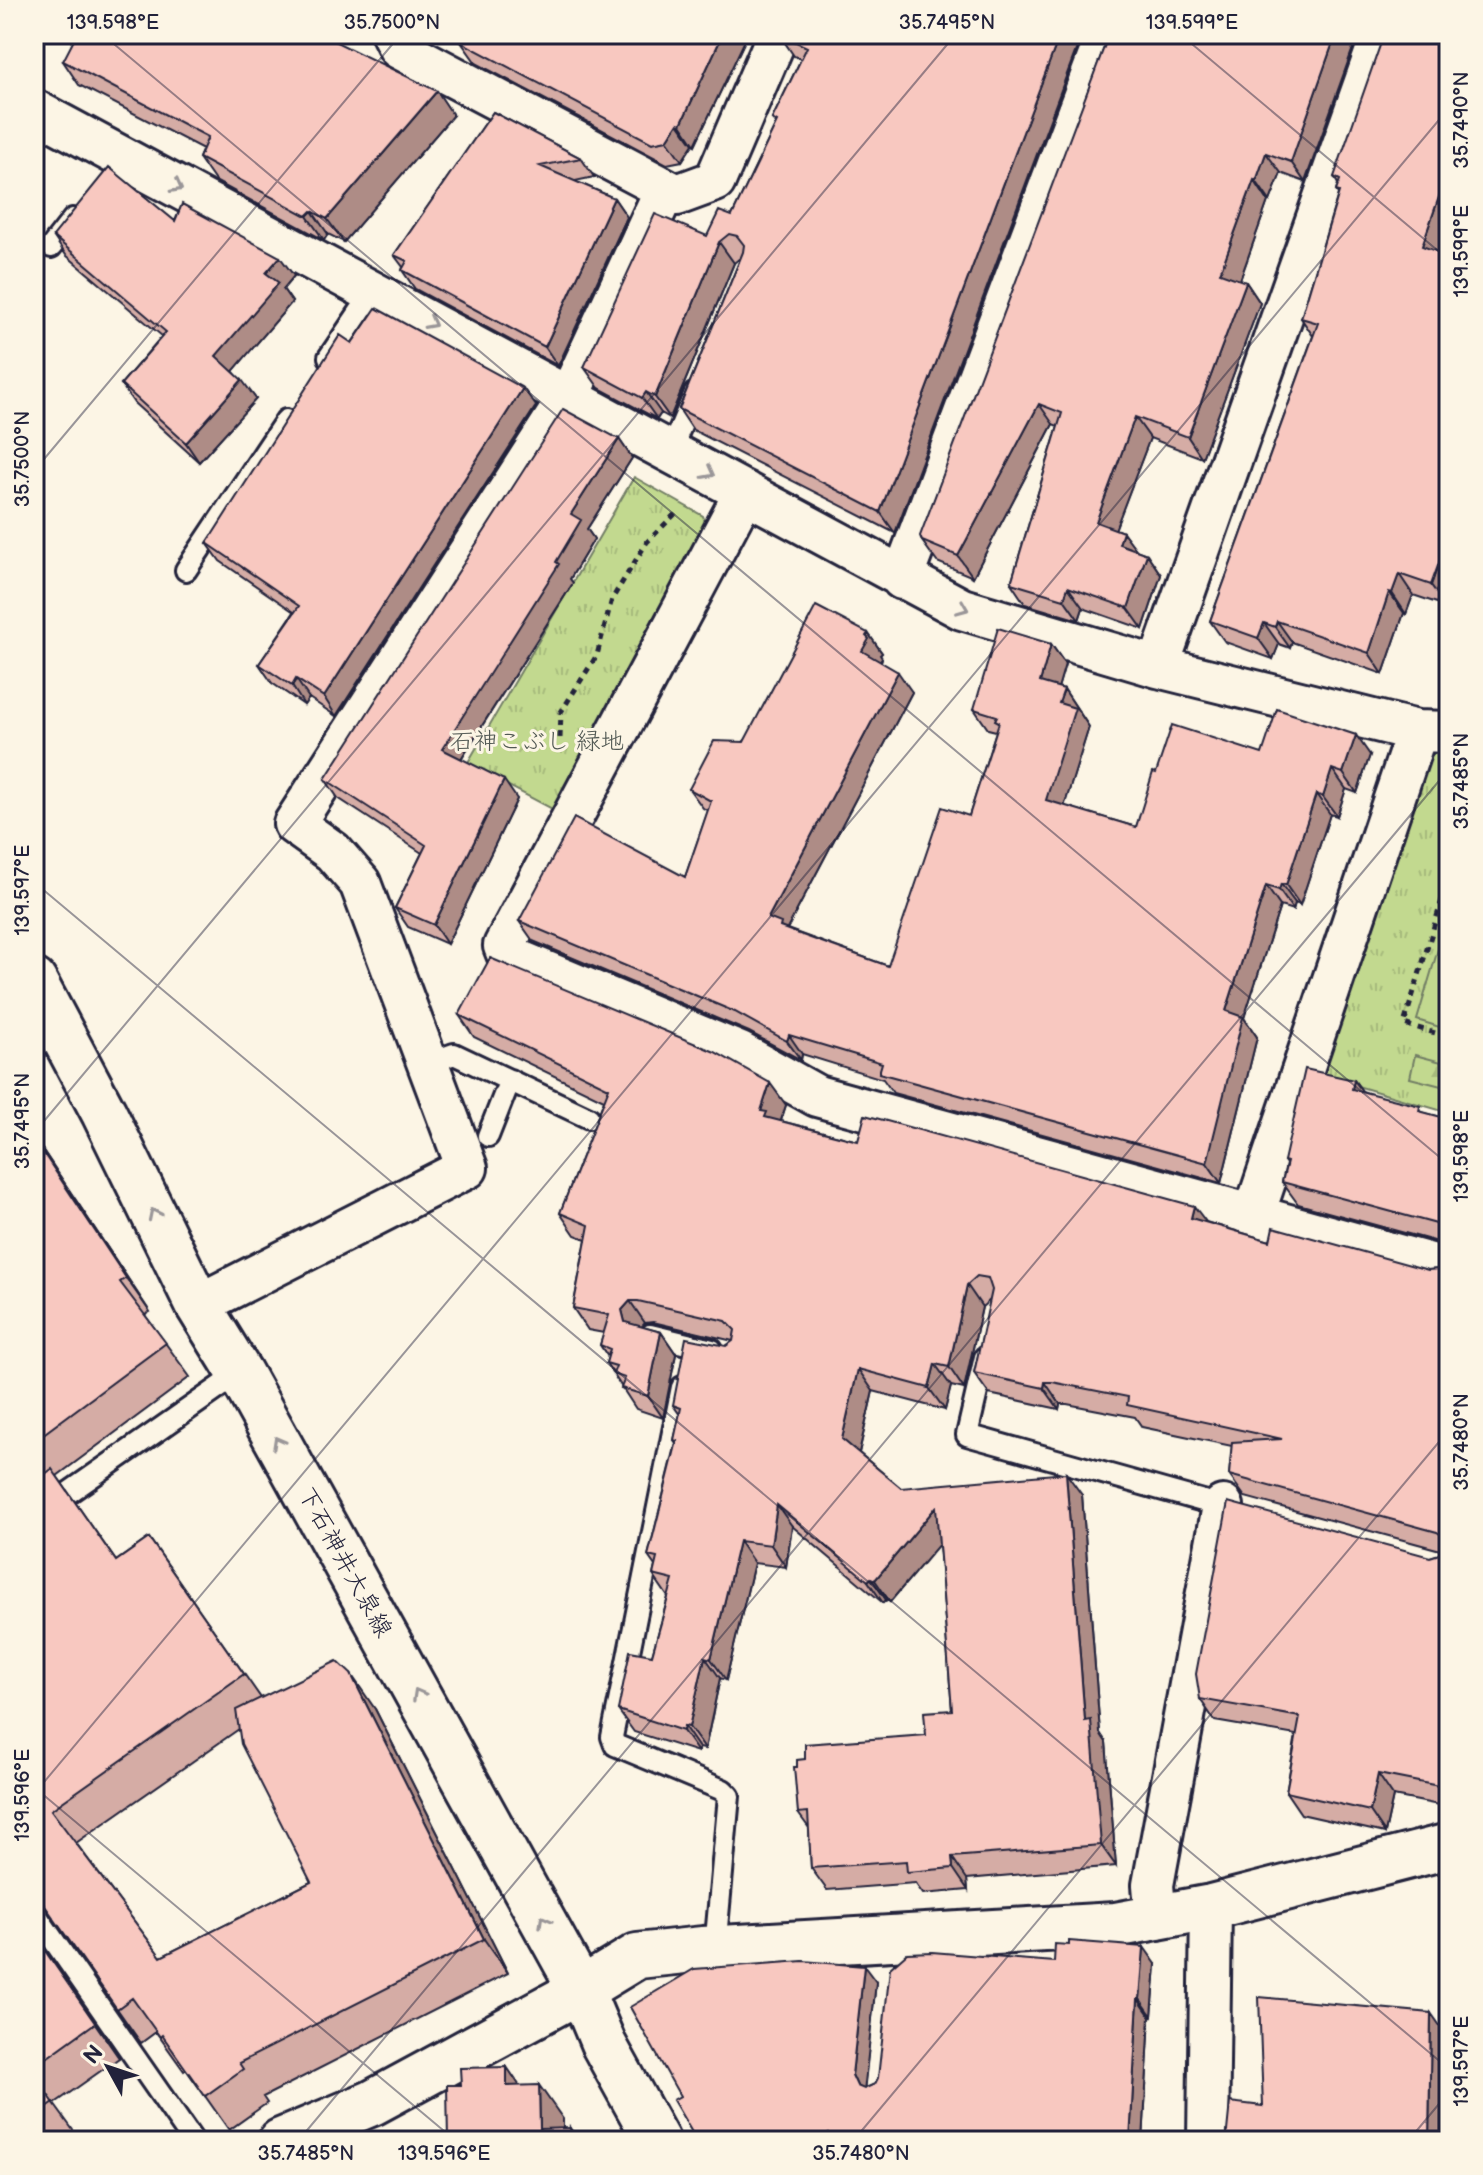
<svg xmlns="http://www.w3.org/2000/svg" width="1483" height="2175" font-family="'Balsamiq Sans','Klee One',sans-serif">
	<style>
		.grass { fill: url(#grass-tufts); stroke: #727e65; stroke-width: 2 }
		.forest { fill: url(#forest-firs); stroke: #727e65; stroke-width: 2 }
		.garden { fill: #c2d98f; stroke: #727e65; stroke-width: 2 }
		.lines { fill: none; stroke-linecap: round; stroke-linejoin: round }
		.service-casing { stroke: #22223b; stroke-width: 26 }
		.minor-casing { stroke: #22223b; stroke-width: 46 }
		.tertiary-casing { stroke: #22223b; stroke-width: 50 }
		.secondary-casing { stroke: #22223b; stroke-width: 50 }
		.path { stroke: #22223b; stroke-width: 5; stroke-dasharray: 6 6; stroke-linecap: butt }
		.service { stroke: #fcf5e5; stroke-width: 20 }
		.minor { stroke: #fcf5e5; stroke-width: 40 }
		.tertiary { stroke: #fcf5e5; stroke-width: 44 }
		.secondary { stroke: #fcf5e5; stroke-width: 44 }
		.wall { fill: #d5aca5; stroke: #22223b; stroke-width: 2; fill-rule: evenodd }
		.shaded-wall { fill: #ae8c86; stroke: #22223b; stroke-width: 2 }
		.building { fill: #f8c8c0; stroke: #22223b; stroke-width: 2 }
		.oneway { stroke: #9a9698 }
		.ticks { fill: none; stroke: #22223b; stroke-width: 2; stroke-opacity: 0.45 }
		.labels { text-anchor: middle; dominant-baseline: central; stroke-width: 6; stroke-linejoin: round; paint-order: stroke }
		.park-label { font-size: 24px; fill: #525954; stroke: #fcf5e5 }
		.street-label { font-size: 24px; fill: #22223b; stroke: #fcf5e5 }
		.neatline { fill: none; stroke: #22223b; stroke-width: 3 }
		.ticks-label { font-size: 20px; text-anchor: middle; fill: #22223b }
	</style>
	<defs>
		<pattern id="grass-tufts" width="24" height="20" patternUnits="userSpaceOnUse" patternTransform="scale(2)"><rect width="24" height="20" fill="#c2d98f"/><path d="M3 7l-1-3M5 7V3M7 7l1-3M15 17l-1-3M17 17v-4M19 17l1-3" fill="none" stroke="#a6ba7c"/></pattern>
		<pattern id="forest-firs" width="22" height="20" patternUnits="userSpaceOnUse" patternTransform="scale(2)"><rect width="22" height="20" fill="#c2d98f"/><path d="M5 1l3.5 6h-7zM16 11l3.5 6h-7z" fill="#a6ba7c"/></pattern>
	</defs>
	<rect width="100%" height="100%" fill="#fcf5e5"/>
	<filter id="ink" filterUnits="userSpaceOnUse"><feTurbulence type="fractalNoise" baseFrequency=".0125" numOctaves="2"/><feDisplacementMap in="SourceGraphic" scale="16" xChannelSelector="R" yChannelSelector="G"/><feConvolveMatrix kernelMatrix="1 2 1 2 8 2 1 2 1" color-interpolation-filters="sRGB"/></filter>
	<g filter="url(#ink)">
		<path class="grass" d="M634 477 703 516 707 528 556 811 467 764Z
			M1432 747 1449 748V1113L1313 1073Z"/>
		<path class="forest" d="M1415 1055 1449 1064V1088L1410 1078Z"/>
		<path class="garden" d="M1449 912V1030L1417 1020Z"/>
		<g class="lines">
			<defs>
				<path id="service" d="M51 247 73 219
					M329 357 373 292
					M670 452 695 393
					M186 570 286 420
					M426 1064 454 1054 589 1118
					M488 1136 510 1080
					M650 1335 712 1350
					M985 1357 967 1435 1228 1508
					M682 1387 612 1737 615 1745 723 1790 729 1796 715 1949
					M34 1517 240 1373
					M34 1912 193 2141"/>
				<path id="minor" d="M392 34 399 48 677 195 715 181 778 34
					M34 110 962 609 1158 667 1417 731 1449 732
					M745 492 504 946 508 956 740 1053 817 1096 1449 1269
					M902 579 1107 34
					M1158 667 1382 34
					M1254 1214 1417 731
					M198 1305 467 1168 360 883 333 852 294 824 569 397 665 190
					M1156 1919 1153 1885 1223 1506
					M1208 2141 1211 1907"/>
				<path id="tertiary" d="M281 2141 372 2103 581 1990 637 1956 703 1949 1115 1925 1211 1907 1449 1846"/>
				<path id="secondary" d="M34 981 104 1113 198 1305 240 1373 581 1990 604 2045 657 2141"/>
			</defs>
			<use href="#service" class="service-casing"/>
			<use href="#minor" class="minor-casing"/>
			<use href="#tertiary" class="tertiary-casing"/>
			<use href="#secondary" class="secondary-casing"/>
			<path class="path" d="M560 738 561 712 597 655 612 599 647 542 678 511
				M1449 877 1404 1024 1449 1037"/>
			<use href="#service" class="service"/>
			<use href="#minor" class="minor"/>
			<use href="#tertiary" class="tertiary"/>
			<use href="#secondary" class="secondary"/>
		</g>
		<path class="wall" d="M462 34H754L751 38 747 36 695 145 693 144 682 161 667 164 476 63 461 42Z
			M779 34H1082L895 533 693 430 679 409 741 257 734 263 670 418 661 413 657 419 599 388 584 367 707 236 732 216 776 124 772 119 801 59 794 56Z
			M1109 34H1358L1305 182 1281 173 1270 201H1268L1240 280 1246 282 1260 303 1202 458 1150 438 1115 529 1123 532 1136 550 1147 554 1161 575 1143 629 1083 608 1079 620 1025 604 1011 583 1058 426 1053 424 973 577 937 562 922 541Z
			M1449 34V232L1442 253 1446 606 1413 595 1406 614 1404 613 1383 674 1292 642 1290 648 1279 644 1273 659 1225 642 1210 621 1313 336 1301 318 1338 194 1336 191 1338 184 1334 177Z
			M321 35 453 115 344 242 328 234 324 240 215 181 199 158 203 149 79 85 63 61Z
			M493 112 581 158 594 177 575 181 614 198 627 217 558 366 415 289 402 270 403 267 394 255Z
			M175 221 294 276 283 289 292 302 233 371 256 399 199 462 134 403 121 384 162 336 66 255 53 236Z
			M352 343 536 406 336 716 309 698 304 705 272 683 259 664 294 612 220 561 207 543Z
			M619 439 632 458 587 529 594 539 570 579 573 583 461 759 517 799 447 944 408 927 395 908 422 853 338 798 325 779Z
			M868 633 882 653 880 655 882 658 881 662 912 692 787 929 888 966 969 816 996 731 988 729 974 709 1051 644 1065 664 1058 688 1064 689 1089 727 1064 806 1136 827 1156 773 1262 754 1370 755 1357 793 1346 789 1337 816 1330 814 1300 905 1295 903 1293 910 1280 906 1244 1018 1257 1037 1221 1183 893 1093 883 1079 802 1054 801 1060 749 1032 533 941 519 921 685 877 708 811 703 808 689 789Z
			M459 1015 786 1105 781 1121 858 1141 1206 1222 1270 1241 1428 1270 1440 1269 1449 1264V1807L1393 1796 1385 1833 1301 1814 1286 1792 1296 1735 1215 1721 1200 1699 1430 1557 1443 1553 1444 1551 1245 1497 1229 1475 1232 1446 1142 1427 1135 1417 1067 1404H1060L1059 1409 989 1394 974 1373 991 1299 982 1307 964 1389 951 1386 945 1410 873 1391 859 1453 901 1488 1082 1495 1100 1733 1106 1742 1116 1866 967 1879 968 1890 923 1894 915 1883 827 1890 811 1868 809 1828 798 1813 797 1767 805 1759 926 1735 952 1710 939 1543 890 1602 886 1600 883 1603 792 1526 786 1567 754 1563 726 1680 720 1678 705 1749 699 1748 698 1752 634 1732 618 1710 652 1655 668 1597 653 1575 655 1566 648 1556 676 1443 674 1440 680 1415 673 1405 726 1346 733 1341 653 1322 645 1323 642 1327 661 1332 676 1354 663 1418 636 1409 606 1363 608 1357 600 1345 604 1333 588 1330 573 1308 586 1239 575 1235 560 1213 604 1100 474 1037Z
			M1354 1080 1362 1091 1425 1113 1449 1119V1245L1298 1204 1282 1182 1286 1164 1284 1161Z
			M34 1137 150 1312 145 1315 190 1377 57 1476 116 1561 149 1538 261 1698 375 1709 508 1973 263 2097 267 2103 229 2130 186 2069 184 2071 156 2032 141 2043 44 1904 39 1900H34ZM239 1729 311 1882 161 1957 76 1843Z
			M34 1935 119 2058 54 2104 78 2137 73 2141H34Z
			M1054 1962 1156 1964 1152 2016H1150L1143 2141H697L680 2096 876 1982 864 2089 875 2084Z"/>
		<path class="shaded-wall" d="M723 34H746L747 36 695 145 681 124Z
			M1060 34H1082L895 533 880 512Z
			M1336 34H1358L1305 182 1291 162Z
			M437 91 453 115 344 242 327 219Z
			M678 123 693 144 682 161 667 140Z
			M1266 153 1281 173 1270 201 1256 181Z
			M1449 168V232L1437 267 1422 246Z
			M1254 180 1268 201 1235 294 1220 273Z
			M614 198 627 217 558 366 545 347Z
			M312 211 328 234 324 240 307 216Z
			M719 242 734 263 670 418 655 397Z
			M280 257 294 276 283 289 292 302 230 375 216 356 266 273Z
			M1246 282 1260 303 1202 458 1188 437Z
			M242 380 256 399 199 462 186 443Z
			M523 388 536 406 336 716 324 697Z
			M646 392 661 413 657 419 642 398Z
			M1039 404 1053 424 973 577 958 556Z
			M1135 417 1150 438 1110 543 1096 522Z
			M619 439 632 458 587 529 594 539 570 579 573 583 455 768 442 749 556 562 571 514Z
			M1123 532 1138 552 1119 544Z
			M1449 535V597L1446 606 1431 585Z
			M1147 554 1161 575 1143 629 1128 608Z
			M1399 574 1413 595 1406 614 1392 593Z
			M1068 587 1083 608 1079 620 1064 599Z
			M1389 592 1404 613 1383 674 1369 653Z
			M1277 621 1292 642 1290 648 1275 627Z
			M1264 623 1279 644 1273 659 1258 638Z
			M868 633 882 653 880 655 882 658 875 671 862 651Z
			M1051 644 1065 664 1054 702 1040 682Z
			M898 672 912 692 786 931 768 918Z
			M296 679 309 698 304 705 292 686Z
			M1064 689 1089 727 1060 820 1046 800 1059 703Z
			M1356 735 1370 755 1357 793 1343 773Z
			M1332 769 1346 789 1337 816 1323 797Z
			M504 780 517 799 447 944 434 925Z
			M1316 794 1330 814 1300 905 1286 885Z
			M1281 884 1295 903 1293 910 1279 890Z
			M1266 886 1280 906 1244 1018 1257 1037 1221 1183 1207 1163 1226 1011Z
			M789 1035 802 1054 801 1060 787 1041Z
			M1354 1080 1370 1102 1352 1089Z
			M770 1083 786 1105 778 1129 780 1139 761 1111Z
			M34 1137 150 1312 126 1278 34 1139Z
			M1194 1206 1210 1227 1191 1218Z
			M967 1285 982 1307 964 1389 949 1367Z
			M630 1301 645 1323 638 1331 625 1322 622 1310Z
			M661 1332 676 1354 663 1418 648 1396Z
			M935 1364 951 1386 945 1410 929 1388Z
			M858 1369 873 1391 857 1461 842 1439Z
			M1045 1382 1060 1404 1059 1409 1044 1388Z
			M1066 1473 1082 1495 1100 1733 1106 1742 1116 1866 1101 1845 1085 1721Z
			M777 1505 792 1526 786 1567 771 1545Z
			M936 1507 952 1529 890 1602 875 1580Z
			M739 1541 754 1563 726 1680 711 1659Z
			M871 1578 886 1600 883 1603 868 1581Z
			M705 1657 720 1678 705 1749 689 1727Z
			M351 1674 375 1709 508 1973 484 1939Z
			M684 1726 699 1748 698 1752 683 1731Z
			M1378 1774 1393 1796 1385 1833 1370 1811Z
			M952 1857 967 1879 968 1890 953 1868Z
			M1144 1947 1156 1964 1152 2016 1140 1999Z
			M864 1966 876 1982 864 2092 857 2086 852 2075Z
			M1138 1999 1150 2016 1143 2141H1130Z
			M1431 2013 1443 2030 1441 2141H1429Z
			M507 2067 530 2101 507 2086Z
			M539 2085 563 2119V2141L540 2129Z
			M570 2128 579 2141H571Z"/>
		<path class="building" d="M77 34H320L437 91 327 219 312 211 307 216 199 158 208 137 63 61Z
			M462 34H723L681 124 678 123 667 140 652 143 461 42Z
			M779 34H1060L880 512 679 409 743 252 744 245 737 236 729 234 719 242 655 397 646 392 642 398 584 367 655 214 707 236 719 211 732 216 777 122 772 119 807 47Z
			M1109 34H1336L1291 162 1266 153 1256 181 1254 180 1220 273 1246 282 1188 437 1135 417 1096 522 1123 532 1119 544 1147 554 1128 608 1068 587 1064 599 1011 583 1062 413 1039 404 958 556 922 541 920 536Z
			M1384 34H1449V168L1422 246 1449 256V535L1431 585 1399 574 1392 593 1389 592 1369 653 1277 621 1275 627 1264 623 1258 638 1210 621 1318 323 1301 318 1339 192 1336 191 1340 180 1334 177Z
			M493 112 581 158 540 166 614 198 545 347 402 270 407 261 394 255Z
			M109 167 175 221 182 204 280 257 266 273 279 283 216 356 242 380 186 443 121 384 166 332 53 236Z
			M376 308 523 388 324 697 296 679 292 686 259 664 299 606 207 543 340 335 352 343Z
			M563 409 619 439 571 514 581 520 556 562 559 564 442 749 504 780 434 925 395 908 426 845 325 779Z
			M816 606 868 633 866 636 869 639 862 651 898 672 768 918 781 923 780 927 888 966 942 807 969 816 999 722 995 720 997 716 974 709 998 628 1051 644 1040 682 1064 689 1059 703 1075 708 1046 800 1136 827 1153 772 1156 773 1172 725 1262 754 1277 709 1356 735 1343 773 1332 769 1323 797 1316 794 1286 885 1281 884 1279 890 1266 886 1226 1011 1243 1017 1207 1163 879 1073 882 1063 789 1035 787 1041 735 1012 519 921 574 818 685 877 711 801 689 789 714 741 744 742Z
			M490 958 715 1052 770 1083 761 1111 767 1112 765 1117 858 1141 865 1115 1194 1206 1191 1218 1270 1241 1273 1227 1428 1270 1440 1269 1449 1264V1788L1378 1774 1370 1811 1286 1792 1300 1717 1200 1699 1196 1674 1228 1502 1430 1557 1443 1553 1446 1542 1443 1536 1437 1532 1229 1475 1232 1442 1282 1439 1127 1405 1128 1397 1052 1382H1045L1044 1388 974 1373 992 1290 988 1278 977 1276 967 1285 949 1367 935 1364 929 1388 858 1369 842 1439 901 1488 1066 1473 1085 1721 1091 1720 1101 1845 952 1857 953 1868 907 1872 906 1861 811 1868 808 1812 798 1813 794 1767H797V1760L805 1759V1744L926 1735 924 1712 952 1710 936 1507 875 1580 871 1578 868 1581 777 1505 771 1545 739 1541 711 1659 705 1657 689 1727 684 1726 683 1731 618 1710 630 1651 652 1655 673 1580 653 1575 657 1558 648 1556 677 1441 674 1440 681 1408 673 1405 686 1338 726 1346 733 1341 735 1330 726 1321 638 1301H630L622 1310 625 1322 661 1332 648 1396 621 1388 625 1378 613 1374 616 1366 606 1363 610 1349 600 1345 609 1315 573 1308 589 1225 560 1213 609 1088 459 1015Z
			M1305 1069 1354 1080 1352 1089 1420 1106 1419 1111 1449 1119V1230L1440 1225 1282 1182 1287 1162 1284 1161Z
			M34 1139 126 1278 120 1282 166 1343 34 1441Z
			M52 1469 116 1561 149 1538 244 1674 51 1810 161 1957 311 1882 241 1744 236 1710 337 1661 351 1674 484 1939 239 2063 243 2069 205 2096 162 2035 160 2037 132 1998 117 2009 34 1890V1482Z
			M34 1935 95 2023 34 2067Z
			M1069 1941 1144 1947 1140 1999H1138L1130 2141H824L827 2134 815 2141H697L673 2100 680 2096 630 2007 694 1969 803 1961 864 1966 852 2075 857 2086 864 2089 875 2084 878 2078 890 1968 907 1953 932 1952 1054 1962 1055 1944 1069 1945Z
			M1259 1997 1431 2013 1429 2141H1226L1230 2102 1263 2106Z
			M507 2067V2086L539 2085 540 2129 570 2128 571 2141H448L447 2085H461L460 2068Z
			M34 2076 54 2103 34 2117Z"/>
		<defs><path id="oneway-chevron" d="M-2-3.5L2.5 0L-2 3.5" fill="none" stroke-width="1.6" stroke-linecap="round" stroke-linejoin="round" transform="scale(2)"/></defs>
		<g class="oneway">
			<use href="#oneway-chevron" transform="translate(177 187) rotate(28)"/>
			<use href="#oneway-chevron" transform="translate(431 323) rotate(28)"/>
			<use href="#oneway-chevron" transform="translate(709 473) rotate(28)"/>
			<use href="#oneway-chevron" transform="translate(963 608) rotate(22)"/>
			<use href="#oneway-chevron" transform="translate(154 1214) rotate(-116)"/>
			<use href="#oneway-chevron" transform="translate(278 1442) rotate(-119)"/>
			<use href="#oneway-chevron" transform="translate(418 1694) rotate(-119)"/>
			<use href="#oneway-chevron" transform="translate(544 1921) rotate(-119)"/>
		</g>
	</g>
	<path class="ticks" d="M102 34 1449 1165M1180 34 1449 260M34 471 401 34M34 882 1449 2069M34 1133 956 34M34 1787 456 2141M34 1794 1449 108M298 2141 1449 769M853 2141 1449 1430M1408 2141 1449 2092"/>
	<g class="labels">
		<g class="park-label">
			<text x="537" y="741">石神こぶし 緑地</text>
		</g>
		<g class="street-label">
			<text transform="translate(345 1562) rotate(61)">下石神井大泉線</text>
		</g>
	</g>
	<rect width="1483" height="2175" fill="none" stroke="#fcf5e5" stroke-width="88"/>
	<g transform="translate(108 2067) rotate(310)" stroke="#fcf5e5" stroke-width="6" paint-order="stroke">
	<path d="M0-6L14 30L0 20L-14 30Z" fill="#22223b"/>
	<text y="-12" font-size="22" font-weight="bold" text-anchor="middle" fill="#22223b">N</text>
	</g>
	<rect x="44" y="44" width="1395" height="2087" class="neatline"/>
	<g class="ticks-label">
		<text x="113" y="29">139.598°E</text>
		<text x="392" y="29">35.7500°N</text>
		<text x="947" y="29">35.7495°N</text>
		<text x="1192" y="29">139.599°E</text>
		<text transform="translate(1461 120) rotate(-90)" y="7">35.7490°N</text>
		<text transform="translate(1461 251) rotate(-90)" y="7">139.599°E</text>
		<text transform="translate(22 459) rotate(-90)" y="7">35.7500°N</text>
		<text transform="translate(1461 781) rotate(-90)" y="7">35.7485°N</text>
		<text transform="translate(22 890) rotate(-90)" y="7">139.597°E</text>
		<text transform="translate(22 1121) rotate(-90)" y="7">35.7495°N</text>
		<text transform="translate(1461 1156) rotate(-90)" y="7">139.598°E</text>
		<text transform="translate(1461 1442) rotate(-90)" y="7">35.7480°N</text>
		<text transform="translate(22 1795) rotate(-90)" y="7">139.596°E</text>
		<text transform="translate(1461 2061) rotate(-90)" y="7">139.597°E</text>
		<text x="306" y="2160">35.7485°N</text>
		<text x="444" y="2160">139.596°E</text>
		<text x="861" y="2160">35.7480°N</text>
	</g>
</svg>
